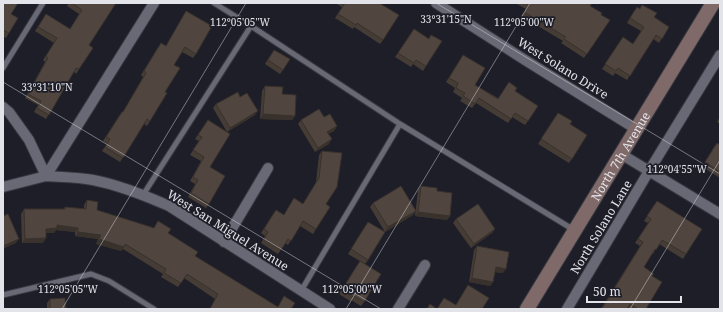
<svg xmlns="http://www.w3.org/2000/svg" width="723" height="312" font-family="'Noto Serif',serif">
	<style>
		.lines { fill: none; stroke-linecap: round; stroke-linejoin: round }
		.service-casing { stroke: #383840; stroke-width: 7 }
		.minor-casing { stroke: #383840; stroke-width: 12 }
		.secondary-casing { stroke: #383840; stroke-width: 16 }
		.service { stroke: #696975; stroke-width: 5 }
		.minor { stroke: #696975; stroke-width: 10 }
		.secondary { stroke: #806a69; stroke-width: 14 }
		.wall { fill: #453c36 }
		.shaded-wall { fill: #38312c }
		.building { fill: #50463f; stroke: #38312c }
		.ticks { fill: none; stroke: #e3e4ea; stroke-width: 1; stroke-opacity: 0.45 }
		.labels { text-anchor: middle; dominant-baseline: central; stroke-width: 3.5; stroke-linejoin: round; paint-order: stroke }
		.street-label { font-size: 12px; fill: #e3e4ea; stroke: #1e1e28 }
		.ticks-label { font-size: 10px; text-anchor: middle; fill: #e3e4ea; stroke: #1e1e28; stroke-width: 3.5; stroke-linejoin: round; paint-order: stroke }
	</style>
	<rect width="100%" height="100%" fill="#1e1e28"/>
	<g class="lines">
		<defs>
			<path id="service" d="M214 3 251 26 400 124 574 230
				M3 68 43 3
				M143 195 251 26
				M301 291 400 124
				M3 295 91 274 109 281 154 309"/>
			<path id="minor" d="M436 3 525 60 636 129
				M3 107 9 112 29 140 46 176C61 177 78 177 93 180 119 185 144 195 169 206L330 309
				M621 154 720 214
				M3 187 46 176 154 3
				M224 242 268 168
				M398 309 425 265
				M567 309 649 171 720 55"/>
			<g id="secondary">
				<path id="s1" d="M527 309 713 3"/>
			</g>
		</defs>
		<use href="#service" class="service-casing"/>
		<use href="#minor" class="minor-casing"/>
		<use href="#secondary" class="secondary-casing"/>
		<use href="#service" class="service"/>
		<use href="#minor" class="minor"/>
		<use href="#secondary" class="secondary"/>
	</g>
	<path class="wall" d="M3 3 11 14 9 33 6 38 3 36Z
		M69 3H116L89 45 93 48 76 74 74 72 46 119 34 112 38 105 25 98 45 62 43 60 54 43 35 31 46 14 70 29 79 14 67 6Z
		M335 3H379L383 40 380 44 354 27 353 29 335 18 342 7Z
		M515 3H592L590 6 601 15 610 20 584 58 561 43 563 41 521 16 526 9Z
		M642 5 654 17 669 27 659 43 653 39 627 80 615 73 613 76 602 69 620 42 633 44 641 31 627 23 634 11 640 8Z
		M186 11 196 54 193 58 182 52 174 65 165 92 150 121 147 126 144 124 120 162 102 151 107 144 103 141 119 116 123 112 143 77 141 75 158 47 166 46Z
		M414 29 428 39 431 35 426 66 423 71 413 64 411 67 395 57Z
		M271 54 283 70 280 74 265 64Z
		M463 55 475 85 498 98 515 91 528 121 525 125 512 117 508 123 476 103 472 108 460 101 462 98 453 92 455 88 446 82Z
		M265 86 282 94 295 116 292 120 260 119 262 91Z
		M240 97 255 115 227 132 213 108 216 104Z
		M324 117 337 126 334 131 328 134 329 144 315 152 298 124 301 120Z
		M555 117 572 159 569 163 538 144Z
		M720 117V124L717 122Z
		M208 120 210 167 209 204 206 208 188 197 195 184 190 181 201 161 190 155 199 141 195 139Z
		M720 145V178L702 167 714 147Z
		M322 151 326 204 316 229 313 234 300 226 288 245 285 243 278 254 261 243 265 236 261 233 273 214 284 215 294 198 303 204 316 182 319 155Z
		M421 186 437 191 450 216 447 220 415 216 418 190Z
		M87 200 97 210 168 233 195 256 278 307 284 296 291 309H210L215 299 184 278 178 287 161 277 163 274 123 249 121 251 96 244 98 239 75 236V232L56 230 54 233H46L43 243H22L21 214 24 209H64L65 207 84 209V205Z
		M373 203 416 211 413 215 385 232 370 207Z
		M654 205 686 254 683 259 659 244 653 254H652L644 267 652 276 646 309H601L602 307 640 246 635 243 648 223 644 221Z
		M456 219 495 229 492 233 471 248 453 223Z
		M368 222V260L365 264 348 254Z
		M477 246 503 273 495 272 493 282 490 286 469 282 474 250Z
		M357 265 364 302 361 306 351 300 350 301 339 294Z
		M50 299 66 309H47V303Z"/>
	<path class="shaded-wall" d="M258 111 255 115 227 132 230 128Z
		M263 114 295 116 292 120 260 119Z
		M337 126 334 131 324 136 327 132Z
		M332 139 329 144 315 152 318 148Z
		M416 211 413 215 385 232 388 227Z
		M418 212 450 216 447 220 415 216Z
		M57 225 78 228 75 232 56 230 54 233H43L46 229Z
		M495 229 492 233 471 248 474 244Z
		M78 232 101 235 98 239 75 236Z
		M46 238 43 243H22L25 239Z
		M19 239 16 243 3 249V246Z
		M99 239 124 247 121 251 96 244Z
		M496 267 506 269 503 273 493 272Z
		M472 278 493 282 490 286 469 282Z"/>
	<path class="building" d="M3 3H18L11 14 18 18 9 33 3 30Z
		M72 3H116L89 45 93 48 79 69 76 68 49 115 37 108 41 101 28 94 48 58 46 56 57 38 38 27 46 14 70 29 82 10Z
		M345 3H379L399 15 383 40 357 23 356 25 338 14Z
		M526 3H592L590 6 602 13 601 15 610 20 587 54 564 39 566 37 524 12 529 5Z
		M642 5 657 13 654 17 669 27 662 39 656 35 630 76 618 68 616 71 605 64 623 37 633 44 644 27 630 18 637 7 640 9Z
		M186 11 212 26 196 54 185 47 174 65 180 68 165 92 167 93 150 121 147 119 123 158 105 147 110 139 106 137 122 112H123L146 73 144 71 161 43 166 46Z
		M414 29 429 39 431 35 442 41 426 66 416 60 414 63 398 53Z
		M274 50 290 59 283 70 268 60Z
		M463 55 485 68 475 85 498 99 509 82 517 88 515 91 538 106 528 121 515 113 511 119 479 98 475 104 463 96 465 93 456 88 458 83 449 78Z
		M265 86 283 87 282 94 296 95 295 116 263 114Z
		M238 92 240 97 247 93 258 111 230 128 216 104Z
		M319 109 324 117 330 114 337 126 327 132 332 139 318 148 301 120Z
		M558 113 572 121 570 124 587 135 572 159 541 139Z
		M208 120 230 134 210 167 225 176 209 204 191 193 198 180 193 177 204 157 193 150 202 137 198 135Z
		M717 143 720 145V172L705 162Z
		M322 151 342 153 337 187 326 204 330 207 316 229 303 221 291 241 288 239 281 250 264 239 268 232 264 229 276 210 284 215 294 198 303 204 319 178Z
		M401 186 416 211 388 227 373 203Z
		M421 186 437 188V191L452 193 450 216 418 212Z
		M87 200 98 202 97 210 154 228 158 221 171 229 168 233 198 252 195 256 278 307 284 296 295 303 291 309H210L218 294 187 274 181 283 164 273 166 269 125 244 124 247 99 239 101 235 78 232V228L57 225V228L46 229V238L25 239 24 209H65V207L86 209Z
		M657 201 702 229 686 254 662 240 656 250 655 249 644 267 654 274 652 276 662 282 646 309H638L630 304 627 309H601L602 307H603L643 242 638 239 651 219 647 216Z
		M478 204 495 229 474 244 456 219Z
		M8 214 19 239 3 246V216Z
		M368 222 385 232 368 260 351 249Z
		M477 246 509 252 506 269 496 267 493 282 472 278Z
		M360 261 381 274 364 302 354 296 353 297 342 290Z
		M468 285 489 298 482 309H427L430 304 437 309 444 298 456 305Z
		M65 298 66 309H50V299Z"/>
	<path class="ticks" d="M436 3 720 174M3 82 381 309M62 309 246 3M346 309 530 3M630 309 720 160"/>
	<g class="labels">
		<g class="street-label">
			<text transform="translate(563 68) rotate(32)">West Solano Drive</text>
			<text stroke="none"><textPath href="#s1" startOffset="179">North 7th Avenue</textPath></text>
			<text transform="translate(601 227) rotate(-59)">North Solano Lane</text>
			<text transform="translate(228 230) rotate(32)">West San Miguel Avenue</text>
		</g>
	</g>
	<g class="ticks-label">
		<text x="446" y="23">33°31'15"N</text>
		<text x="240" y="26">112°05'05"W</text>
		<text x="524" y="26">112°05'00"W</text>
		<text x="47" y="91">33°31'10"N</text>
		<text x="677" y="173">112°04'55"W</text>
		<text x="68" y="293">112°05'05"W</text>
		<text x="352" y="293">112°05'00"W</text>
	</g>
	<rect width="723" height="312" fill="none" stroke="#e3e4ea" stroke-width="8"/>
	<path d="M587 296v6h94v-6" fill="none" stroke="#e3e4ea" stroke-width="2"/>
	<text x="593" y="296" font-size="12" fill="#e3e4ea" stroke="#1e1e28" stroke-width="3" paint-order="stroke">50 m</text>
</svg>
